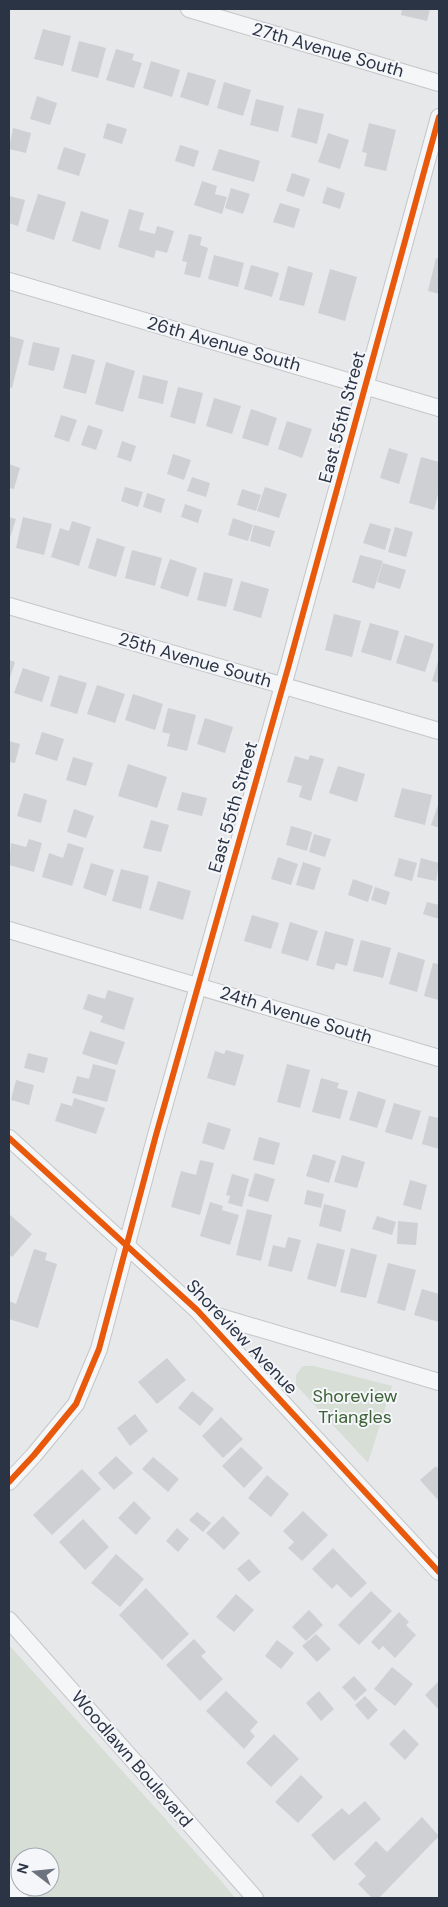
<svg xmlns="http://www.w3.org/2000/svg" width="448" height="1907" font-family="'DM Sans',sans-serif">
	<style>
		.green { fill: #d6ded6; fill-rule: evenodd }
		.building { fill: #ced0d3 }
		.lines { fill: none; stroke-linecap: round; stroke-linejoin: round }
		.minor-casing { stroke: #c4c6c8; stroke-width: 18 }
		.tertiary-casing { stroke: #c4c6c8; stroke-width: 21 }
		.minor { stroke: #f5f6f7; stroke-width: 16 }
		.tertiary { stroke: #f5f6f7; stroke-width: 20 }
		.cycleway-casing { stroke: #f4f6f9; stroke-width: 9 }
		.cycleway { stroke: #e8590c; stroke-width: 6 }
		.labels { text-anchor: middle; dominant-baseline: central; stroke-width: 4; stroke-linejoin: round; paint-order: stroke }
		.street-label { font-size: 18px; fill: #2b3445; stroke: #f4f6f9 }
		.park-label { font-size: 18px; fill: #3f6138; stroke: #f4f6f9 }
	</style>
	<rect width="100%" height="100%" fill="#e6e8ea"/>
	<path class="green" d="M303 1366H314L392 1386 368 1463 296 1385V1375Z
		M9 1645 222 1882 235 1898H9ZM20 1857H50V1887H20Z"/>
	<path class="building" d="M402 9H430L427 21 401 15Z
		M43 29 71 36 63 66 34 59Z
		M79 41 106 48 98 78 71 71Z
		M116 49 134 54 132 60 142 63 134 88 106 80Z
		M151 61 180 70 172 97 143 88Z
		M188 72 216 80 208 106 180 97Z
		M224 82 251 90 243 116 217 108Z
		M37 96 57 103 50 125 30 119Z
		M256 99 284 106 278 132 250 125Z
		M298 108 324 114 317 144 291 137Z
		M107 123 127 129 122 144 103 138Z
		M369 123 396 130 386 171 364 166 367 153 362 152Z
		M13 128 31 133 26 153 9 149Z
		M328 133 349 140 340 169 318 162Z
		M180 145 199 151 194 167 175 161Z
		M64 147 86 154 79 176 57 169Z
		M219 149 260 161 254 182 212 170Z
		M292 173 310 179 304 197 286 191Z
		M202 181 217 186 215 194 227 197 222 214 194 205Z
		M327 187 345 193 340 209 322 203Z
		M231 188 250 194 243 214 225 208Z
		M38 194 66 202 54 240 26 231Z
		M9 196 25 200 18 226 9 223Z
		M280 203 300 209 294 228 273 222Z
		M129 209 144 213 139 230 155 234 157 226 174 231 167 253 156 250 154 258 118 247Z
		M81 211 109 220 100 250 72 241Z
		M189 234 202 237 200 245 208 248 200 278 184 274 187 262 182 261Z
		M214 255 244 263 238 287 208 279Z
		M436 258 439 259V294L428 291Z
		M251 265 279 273 272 297 244 289Z
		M288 266 313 273 304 306 279 300Z
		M330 269 357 277 345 321 318 313Z
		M9 336 24 340 12 388 9 387Z
		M33 342 60 348 54 371 28 365Z
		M72 354 95 360 86 394 63 388Z
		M106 362 135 371 123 412 95 404Z
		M143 375 168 381 163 404 138 398Z
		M178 387 203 393 195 424 170 417Z
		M214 398 241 406 232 434 206 426Z
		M251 409 277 418 268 446 242 438Z
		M61 415 77 420 69 442 54 437Z
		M287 421 312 429 302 458 278 449Z
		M88 425 103 430 96 450 81 445Z
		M122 441 136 446 131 462 117 457Z
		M389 448 408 454 399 484 380 478Z
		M173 454 191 460 184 480 167 474Z
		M421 457 439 462V490L434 510 409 503Z
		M9 464 20 468 14 489 9 488Z
		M192 477 210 483 206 497 187 491Z
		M125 487 143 492 138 507 121 501Z
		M265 487 287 494 279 518 257 511Z
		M242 489 261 495 256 511 237 505Z
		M147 493 165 499 161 513 143 507Z
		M185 504 202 510 198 523 181 517Z
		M9 517 16 519 9 541Z
		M23 517 52 524 44 555 16 548Z
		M233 518 253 525 248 541 228 535Z
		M72 521 91 527 79 566 51 557 60 528 69 531Z
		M370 523 391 529 385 550 363 543Z
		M254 525 275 531 270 547 250 541Z
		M395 527 413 532 406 557 388 552Z
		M97 538 125 547 116 577 88 568Z
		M132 550 162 558 155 586 125 578Z
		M360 555 383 561 374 589 352 582Z
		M170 559 197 568 188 597 160 588Z
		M383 563 406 570 400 589 377 582Z
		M204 572 233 579 226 607 197 600Z
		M241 581 269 589 261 618 233 610Z
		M334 614 361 621 352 657 325 650Z
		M370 623 399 631 391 661 361 652Z
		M405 635 434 644 425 672 396 663Z
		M439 658V683L432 681Z
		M9 660 15 662 9 681Z
		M23 668 50 677 42 702 14 693Z
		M59 675 87 683 77 714 50 706Z
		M97 685 125 694 115 723 87 714Z
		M133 694 163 704 155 730 125 720Z
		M168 708 196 715 187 751 167 746 170 734 162 732Z
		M205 718 233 727 225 753 197 744Z
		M42 732 64 739 57 761 35 754Z
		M9 741 20 744 15 763 9 762Z
		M310 755 324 759 311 801 299 797 302 786 287 782 295 756 308 760Z
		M73 757 93 763 86 786 66 780Z
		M128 764 167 777 157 808 118 796Z
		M338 766 365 774 357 802 329 793Z
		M402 788 432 795 425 825 394 817Z
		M182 792 207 798 202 816 177 810Z
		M24 793 47 800 41 823 17 816Z
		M439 802V828L431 825Z
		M74 809 94 816 86 838 67 832Z
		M151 820 169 825 161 852 143 848Z
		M291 826 312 832 307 851 286 845Z
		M314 834 331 839 325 857 309 852Z
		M29 839 42 843 34 872 9 865 11 843 26 847Z
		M68 843 84 848 72 886 42 877 49 853 63 858Z
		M278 857 298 864 291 885 271 879Z
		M399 858 417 863 412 881 394 876Z
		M421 858 439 863 436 881 417 877Z
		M303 862 321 868 314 890 296 885Z
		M91 863 114 870 106 896 83 888Z
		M121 869 149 876 141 909 112 901Z
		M353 879 373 886 368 902 348 895Z
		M158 881 191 891 183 920 149 910Z
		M375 887 390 892 386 905 371 900Z
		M427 902 439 905V919L423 914Z
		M252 915 279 923 271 949 244 941Z
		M290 922 318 931 308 961 281 953Z
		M325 931 354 939 347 966 336 963 334 970 316 965Z
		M361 940 391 948 383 978 353 971Z
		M398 952 425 960 417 992 389 984Z
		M433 963 439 964V1000L424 996Z
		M108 990 134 998 124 1030 100 1022 103 1016 83 1009 88 994 105 999Z
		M90 1031 125 1042 117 1065 82 1054Z
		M226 1050 244 1055 235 1086 207 1078 215 1051 224 1054Z
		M28 1053 48 1058 44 1073 24 1068Z
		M93 1064 116 1070 107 1102 72 1093 77 1076 89 1079Z
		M287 1064 310 1070 300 1108 277 1102Z
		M321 1078 339 1083 337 1088 348 1091 340 1119 312 1112Z
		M16 1080 34 1085 29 1105 11 1100Z
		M358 1091 386 1100 377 1128 349 1120Z
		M74 1098 105 1108 96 1134 55 1121 61 1103 72 1106Z
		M394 1103 421 1111 412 1140 385 1132Z
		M429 1116 439 1118V1149L422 1144Z
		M208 1122 231 1129 224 1150 202 1143Z
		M259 1137 280 1143 274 1165 253 1160Z
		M313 1154 336 1161 329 1183 306 1176Z
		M342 1155 365 1162 357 1188 334 1182Z
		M200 1160 214 1163 200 1215 171 1207 181 1171 196 1175Z
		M255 1173 275 1179 268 1202 248 1196Z
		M232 1174 249 1179 242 1207 228 1203 230 1196 226 1195Z
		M410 1180 427 1185 421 1210 403 1205Z
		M307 1190 324 1194 321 1208 304 1204Z
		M210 1202 223 1206 222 1210 239 1215 230 1245 200 1236Z
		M324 1204 346 1210 341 1232 319 1226Z
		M247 1209 272 1215 261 1261 236 1255Z
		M9 1214 32 1234 12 1257 9 1254Z
		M377 1216 396 1222 392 1235 372 1229Z
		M398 1221 418 1223 416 1245 397 1244Z
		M288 1237 301 1240 292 1272 268 1266 273 1245 285 1248Z
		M317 1243 345 1250 336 1287 307 1279Z
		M351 1248 377 1255 366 1298 340 1292Z
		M34 1249 47 1253 45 1260 57 1264 38 1328 9 1319V1301L16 1304Z
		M388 1263 416 1270 405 1311 377 1303Z
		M422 1289 439 1294V1322L414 1315Z
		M167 1358 186 1380 157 1404 138 1382Z
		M192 1391 214 1409 200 1426 178 1408Z
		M135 1414 148 1431 130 1446 117 1428Z
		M221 1417 243 1439 223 1458 202 1436Z
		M241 1447 263 1468 244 1488 222 1466Z
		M116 1456 133 1473 114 1490 98 1473Z
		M153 1457 179 1479 168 1492 142 1469Z
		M436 1466 439 1470V1501L420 1480Z
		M82 1469 101 1489 52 1535 33 1515Z
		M267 1475 289 1494 271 1517 248 1498Z
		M134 1501 151 1518 136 1535 118 1518Z
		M303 1511 328 1535 302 1561 288 1548 294 1542 283 1531Z
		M197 1512 211 1523 203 1532 189 1520Z
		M223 1516 240 1533 224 1550 206 1533Z
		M83 1519 109 1547 85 1570 59 1542Z
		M177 1528 189 1539 178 1552 166 1541Z
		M333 1548 367 1583 351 1598 337 1584 332 1589 312 1569Z
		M116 1554 144 1579 120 1607 91 1583Z
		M249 1559 261 1572 249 1582 237 1569Z
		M146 1588 189 1634 162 1660 119 1615Z
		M371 1591 392 1611 359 1645 338 1625Z
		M236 1594 254 1610 234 1632 216 1617Z
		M309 1610 323 1625 306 1641 292 1627Z
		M399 1612 409 1622 406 1625 416 1635 395 1658 383 1646 379 1650 371 1642Z
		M316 1634 331 1649 317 1662 302 1646Z
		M194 1639 206 1652 201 1656 223 1679 200 1701 166 1665Z
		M277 1640 294 1653 281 1669 265 1656Z
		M392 1667 413 1684 395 1706 374 1689Z
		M354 1676 367 1690 355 1701 342 1687Z
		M439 1681V1710L425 1695Z
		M226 1691 258 1722 250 1731 255 1736 244 1749 206 1711Z
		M319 1691 334 1709 321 1721 306 1703Z
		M365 1696 378 1710 368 1720 355 1705Z
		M404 1729 419 1744 405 1760 389 1744Z
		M274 1734 299 1759 271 1787 246 1763Z
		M301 1775 323 1797 298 1823 275 1802Z
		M365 1801 381 1819 334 1861 311 1835 342 1808 349 1815Z
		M422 1817 439 1836 379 1898H372L358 1884 366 1876 354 1864 376 1841 387 1852Z"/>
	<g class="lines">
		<defs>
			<path id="minor" d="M189 9 439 83
				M9 281 439 408
				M9 606 439 731
				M9 930 439 1058
				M9 1138 197 1310 439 1572
				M197 1310 439 1382
				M9 1482 34 1455 76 1404 99 1349 156 1135 288 668 439 117
				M9 1620 255 1898"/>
			<path id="tertiary" d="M9 1879 18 1898"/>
		</defs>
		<use href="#minor" class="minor-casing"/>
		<use href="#tertiary" class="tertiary-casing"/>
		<use href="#minor" class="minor"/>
		<use href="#tertiary" class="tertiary"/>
		<defs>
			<path id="cycleway" d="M9 1138 197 1310 439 1572
				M9 1482 34 1455 76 1404 99 1349 156 1135 288 668 439 117"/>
		</defs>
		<use href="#cycleway" class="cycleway-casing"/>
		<use href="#cycleway" class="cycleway"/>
	</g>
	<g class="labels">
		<g class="street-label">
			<text transform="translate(328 50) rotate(16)">27th Avenue South</text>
			<text transform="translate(224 344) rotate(16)">26th Avenue South</text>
			<text transform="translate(342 417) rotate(-75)">East 55th Street</text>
			<text transform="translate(195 660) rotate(16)">25th Avenue South</text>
			<text transform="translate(233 807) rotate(-74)">East 55th Street</text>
			<text transform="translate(296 1015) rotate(17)">24th Avenue South</text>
			<text transform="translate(242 1337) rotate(46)">Shoreview Avenue</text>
			<text transform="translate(132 1759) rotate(49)">Woodlawn Boulevard</text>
		</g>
		<g class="park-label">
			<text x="355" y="1396">Shoreview<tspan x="355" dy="21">Triangles</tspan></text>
		</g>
	</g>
	<rect width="448" height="1907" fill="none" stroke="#2b3445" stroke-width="20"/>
	<g transform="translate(35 1872) rotate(286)"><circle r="24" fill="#f4f6f9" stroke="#a4a8b1"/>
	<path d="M0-4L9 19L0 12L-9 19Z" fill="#6c737f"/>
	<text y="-8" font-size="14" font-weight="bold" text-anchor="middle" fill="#2b3445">N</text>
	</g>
</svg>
